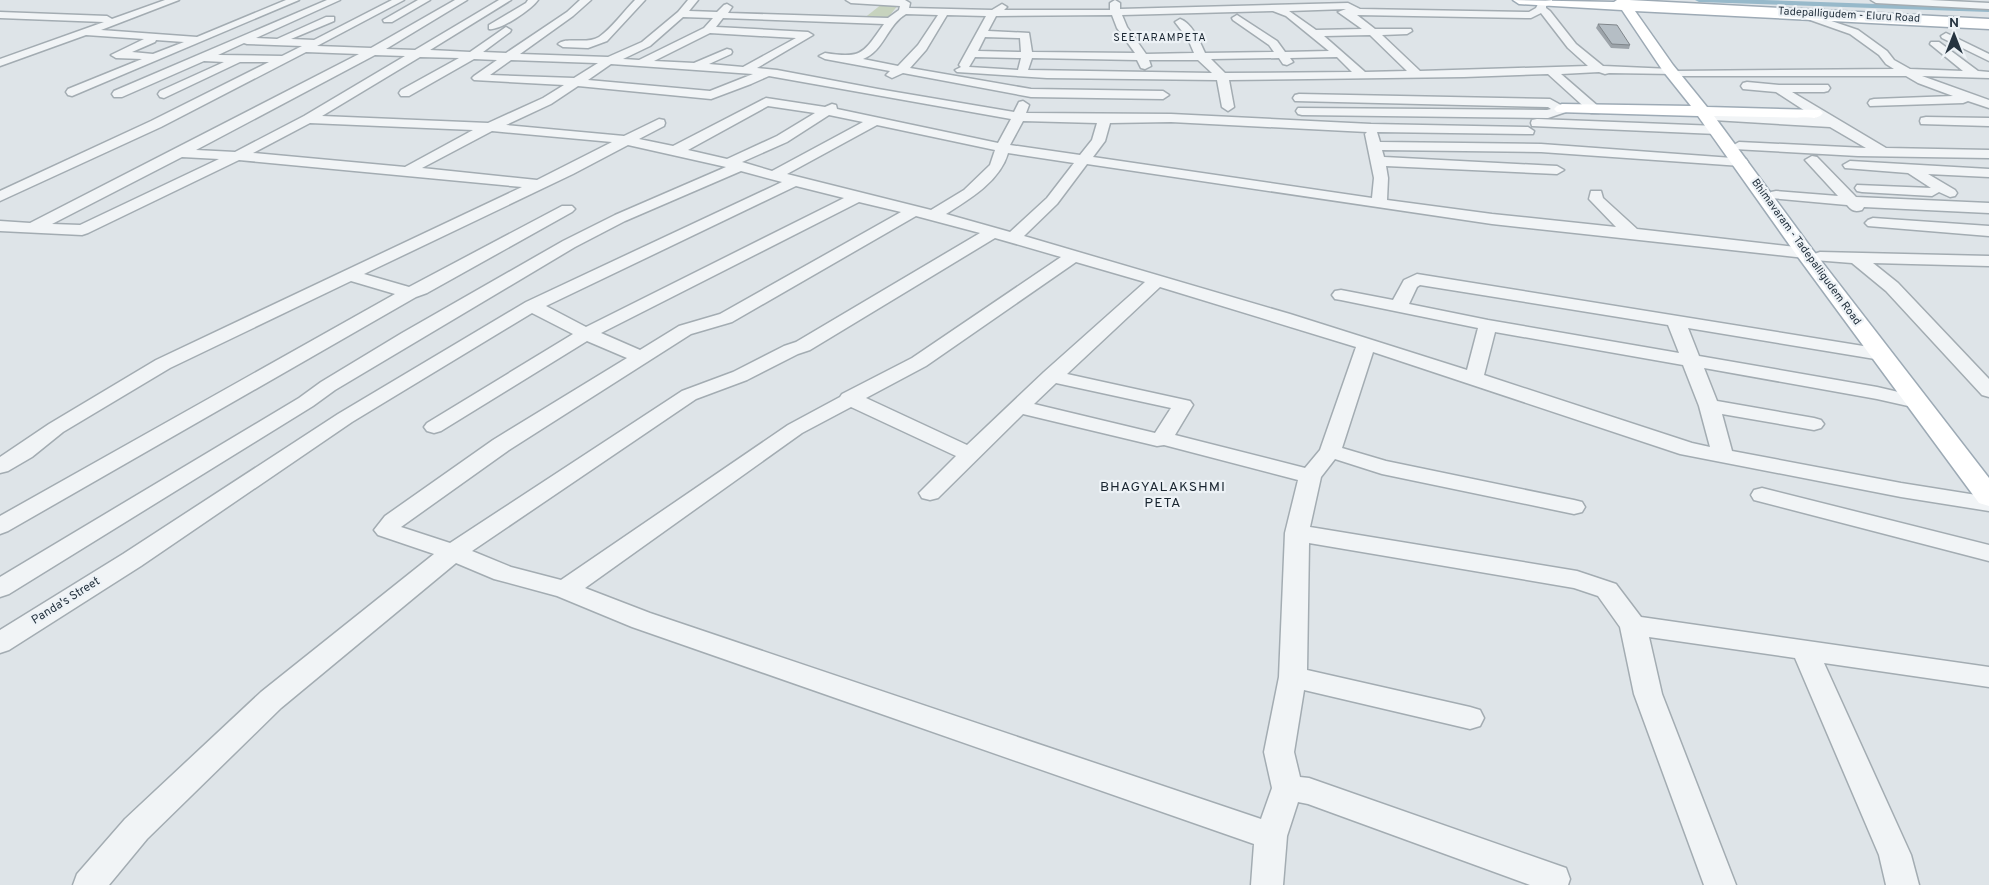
<svg xmlns="http://www.w3.org/2000/svg" width="1989" height="885" font-family="Overpass,sans-serif">
	<style>
		.green { fill: #c7d3be }
		.lines { fill: none; stroke-linecap: round; stroke-linejoin: round }
		.canal { fill: #97b9ca; fill-rule: evenodd }
		.minor-casing { stroke: #a3acb2; stroke-width: 3 }
		.major-casing { stroke: #9daab5; stroke-width: 3 }
		.minor { fill: #f1f4f6; fill-rule: evenodd }
		.major { fill: #fff; fill-rule: evenodd }
		.wall { fill: #9ca3a9 }
		.building { fill: #b5bec5; stroke: #7f858a }
		.labels { text-anchor: middle; dominant-baseline: central; stroke-width: 4.5; stroke-linejoin: round; paint-order: stroke }
		.far-street-label { font-size: 11px; fill: #263440; stroke: #edf2f6 }
		.far-neighbourhood-label { font-size: 11px; letter-spacing: 1px; fill: #192530; stroke: #edf2f6 }
		.street-label { font-size: 12px; fill: #263440; stroke: #edf2f6 }
		.neighbourhood-label { font-size: 14px; letter-spacing: 1px; fill: #192530; stroke: #edf2f6 }
	</style>
	<rect width="100%" height="100%" fill="#dee4e8"/>
	<path class="green" d="M882 4H899L886 20 863 19Z"/>
	<g class="lines">
		<path class="canal" d="M1695 0H1763L1989 8V12L1699 2Z"/>
		<defs>
			<path id="minor" d="M165 0H179L101 30 197 37 286 0H299L72 96 68 95 66 92 68 89 142 59 116 58 111 55 144 39 86 35 0 66V59L104 22 0 18V12L107 16 112 19ZM156 40 184 42 153 54 132 52 155 42Z
				M327 0H340L256 38 277 39 326 17H334V21L291 39 314 40 392 0H404L317 46 371 48 455 0H467L386 49 415 50 499 0H511L430 50 470 52 506 27 511 30 510 32 483 52 506 53 567 12 580 0H591L573 16 520 54 608 57 642 42 678 12 688 0H698L689 11 717 12 724 5 727 4 732 7 728 13 888 18 899 10 900 6 851 3 846 0H905L910 3 909 8 992 10 1002 4 1007 7 1004 10H1110V3L1115 0 1120 3V9L1348 3 1360 9 1529 12 1536 8 1539 2 1552 0V4L1546 6V8L1550 11 1576 44 1603 66 1671 69 1676 71 1894 69 1886 64 1879 55 1850 34 1796 15 1794 13 1799 10 1858 30 1887 51 1894 60 1910 69 1963 71 1930 44 1931 42H1939L1978 71 1989 72V78L1922 76 1989 100V108L1968 101 1963 103 1870 106 1868 103 1870 100 1874 99 1953 96 1918 83 1906 76H1680L1675 74 1609 73 1605 74 1599 72 1561 74 1599 107 1601 110 1599 113H1591L1548 74 1464 77 1229 80 1234 107 1228 111 1222 107 1217 80 1047 78 957 72 955 70 961 67 959 65 986 16 947 15 926 50 910 68 1031 89 1163 91 1169 95 1163 99 1031 97 903 73 892 78 886 75 890 71 825 59 819 56 825 53C863 59 863 53 884 24L723 18 716 27 808 32 813 35 757 68 777 70 878 89 1014 112 1019 102 1023 101 1029 105 1026 113 1171 114 1371 124 1528 127 1534 131 1533 134 1377 132 1380 142 1541 144 1746 159 1748 162 1746 165 1741 166 1541 152 1382 150 1384 157 1557 166 1564 170 1557 174 1386 166 1388 178 1387 200 1492 214 1616 227 1589 199 1591 191H1601L1603 198 1637 229 1805 248 1811 250 1813 253 1811 256 1805 258 1492 224 1087 164 1057 204 1024 236 1290 314 1467 370 1478 328 1341 300 1335 299 1332 295 1335 291 1341 290 1393 300 1404 280 1417 274 1888 350 1890 354 1888 358 1881 360 1688 328 1699 356 1877 387 1924 398 1927 402 1924 406 1917 408 1877 399 1704 368 1717 401 1814 418 1821 420 1824 424 1821 428 1814 430 1722 414 1732 451 1901 483 1989 497V511L1901 497 1680 454 1373 352 1342 448 1386 461 1574 500 1582 502 1585 507 1582 512 1574 514 1382 474 1335 459 1321 477 1310 527 1577 571 1616 584 1641 617 1989 667V687L1824 663 1911 855 1919 885H1886L1879 855 1795 658 1649 637 1662 694 1736 885H1704L1634 694 1620 627 1598 596 1574 588 1309 543 1307 670 1470 707 1480 710 1484 718 1480 726 1470 729 1304 690 1294 752 1300 777 1309 778 1566 868 1570 879 1568 885H1530L1308 804 1298 802 1287 836 1283 885H1251L1254 844 632 627 557 596 494 579 456 563 281 708 147 839 109 885H73L77 874 125 819 261 692 434 554 378 535 374 530 385 516 493 440 627 358 587 341 441 431 434 433 427 431 424 427 427 423 573 334 532 313 352 422 141 566 9 650 0 653V630L123 554 338 414 526 302 782 182 741 171 625 221 575 247 335 390 313 406 9 594 0 597V577L299 398 321 382 402 333 563 241 615 215 726 167 628 145 573 174 364 274 409 287 562 206H572L575 209 572 212 427 293 416 297 8 531 0 534V516L395 294 351 281 170 368 63 432 32 457 8 471 0 473V457L49 424 156 360 522 187 239 160 88 233 82 235 0 231V221L30 223 359 54 306 52 161 127 0 201V191L151 121 269 62H240L164 98 160 97 158 94 160 91 224 62 204 61 122 97H114L112 94 114 91ZM1346 9 1338 12 1362 29 1316 30 1289 11ZM1273 11 1286 16 1329 51 1285 52 1277 41 1237 15 1232 18 1233 20 1269 45 1274 52 1205 53C1200 42 1192 23 1180 19L1175 22 1188 39 1194 53 1146 54 1127 27 1122 15ZM1541 13 1568 48 1588 66 1420 71 1382 35 1407 34 1412 31 1411 29H1375L1357 15 1531 18ZM906 14 938 15 918 45 898 66 863 59C884 51 887 25 906 14ZM1112 15 1117 28 1135 53 1032 52 1029 33 988 31 996 16ZM683 17 713 18 704 28 639 60 623 59 650 46ZM710 33 796 38 743 67 709 64 731 54 732 52 731 50 727 49 694 63 654 61ZM1370 35 1407 71 1365 72 1324 36ZM985 37 1020 38 1021 52 978 51ZM244 43 247 44 302 46 282 56 218 55ZM375 55 405 56 304 116 235 152 196 150ZM420 57 459 58 401 90 399 93 401 96H409L474 59 497 60 474 76 472 78 474 80 564 85 543 98 488 123 322 116ZM975 57 1021 58 1018 70 969 67ZM1337 57 1352 72 1225 73 1211 59 1279 58 1283 64 1287 65 1293 62 1290 58ZM1032 58 1137 60 1141 68 1145 69 1151 66 1149 60H1198L1212 73 1028 70ZM511 60 596 63H598L574 78 490 75ZM611 64 753 74 710 91 588 80ZM769 76 1011 119 998 143 837 109 836 105 832 104 825 107 766 98 673 146 639 139 664 126 665 123 664 120 659 119 624 136 506 125 551 104 578 86 711 99 751 84ZM768 106 815 113 777 136 727 159 688 150ZM829 115 863 122 772 171 742 162 787 142ZM1023 121 1097 123 1092 140 1080 155 1010 145ZM1171 122 1367 132 1365 134 1374 178 1372 198 1093 157 1105 141 1110 123ZM310 123 473 130 405 167 253 153ZM877 125 995 150 990 165 964 190 931 210 787 174ZM492 131 612 142 537 180 422 168ZM1008 153 1074 163 1047 198 1010 232 946 214C970 199 1000 181 1008 153ZM182 157 219 159 80 225 52 224ZM796 186 844 198 586 327 546 306ZM859 202 901 212 720 314 679 326 640 350 601 333ZM916 216 980 233 796 342 784 346 733 372 682 391 450 543 401 527 509 450 691 334 732 322ZM995 238 1061 257 912 358 842 394 840 397 788 425 561 580 511 567 472 551 696 399 747 380 798 354 810 350ZM1076 262 1145 282 1044 372 967 445 866 398 926 366ZM1420 285 1668 325 1679 353 1488 320 1409 304 1417 287ZM1160 287 1356 347 1320 450 1305 468 1175 435 1193 405 1190 401 1067 374ZM1495 332 1683 365 1699 406 1710 447 1692 443 1484 375ZM1056 383 1171 408 1155 433 1034 404ZM851 407 956 456 919 493 922 498 930 500 938 498 1023 414 1157 446 1164 445 1298 480 1285 533 1279 677 1264 752 1272 788 1261 819 650 613 585 588 802 433Z
				M418 0H430L392 22H384L383 20Z
				M528 0H538C532 9 500 31 489 29V25L526 3Z
				M635 0H645L607 41 588 48 563 47 558 44C566 36 586 45 599 37 611 29 624 11 635 0Z
				M1871 0H1930L1989 3V9L1876 3Z
				M1946 33 1989 54V61L1942 38 1941 36Z
				M1747 82 1779 85H1828L1830 88 1828 91 1824 92H1792L1886 148 1989 150V158L1858 156 1734 149 1732 146 1739 142 1866 148 1830 127 1713 120 1711 117 1717 113 1816 118 1776 92 1743 89 1741 86 1743 83Z
				M1299 94 1550 99 1568 109 1566 112 1548 118 1302 115 1298 114 1296 111 1298 108 1547 110 1551 109 1548 107 1295 101 1293 98 1295 95Z
				M1926 117 1989 118V126L1921 124 1920 121 1921 118Z
				M1537 119 1717 126 1723 130 1717 134 1532 126 1531 123 1532 120Z
				M1812 156 1817 157 1856 197 1989 203V213L1864 207 1862 210C1855 212 1852 211 1847 205L1771 198 1769 195 1771 192 1776 191 1838 196 1805 160Z
				M1850 161 1989 169V177L1928 174 1955 190 1957 193 1955 196 1950 197 1939 192 1932 196 1862 192 1857 191 1855 188 1857 185 1931 188 1908 173 1845 168 1843 165Z
				M1873 218 1989 226V236L1868 226 1865 223 1868 220Z
				M1820 252 1989 256V266L1873 263 1898 283 1989 379V397L1982 395 1886 291 1852 263 1814 260 1812 257 1814 254Z
				M1762 488 1989 545V561L1754 500 1751 495 1754 490Z"/>
			<path id="major" d="M1513 0 1614 2 1617 0H1629L1989 19V29L1635 11 1673 65 1707 107 1820 110 1823 113 1820 116 1815 118 1714 116 1812 249 1989 478V506L1979 503 1798 257 1698 116 1557 112 1554 109 1557 106 1562 104 1691 106 1663 71 1622 10 1519 4Z"/>
		</defs>
		<use href="#minor" class="minor-casing"/>
		<use href="#major" class="major-casing"/>
		<use href="#minor" class="minor"/>
		<use href="#major" class="major"/>
	</g>
	<path class="wall" d="M1598 24 1630 45 1629 49 1611 48 1596 28Z"/>
	<path class="building" d="M1598 24 1617 25 1630 45 1612 44Z"/>
	<g class="labels">
		<g class="far-street-label">
			<text transform="translate(1849 15) rotate(3)">Tadepalligudem - Eluru Road</text>
			<text transform="translate(1806 252) rotate(54)">Bhimavaram - Tadepalligudem Road</text>
		</g>
		<g class="far-neighbourhood-label">
			<text x="1160" y="38">SEETARAMPETA</text>
		</g>
		<g class="street-label">
			<text transform="translate(66 601) rotate(-32)">Panda's Street</text>
		</g>
		<g class="neighbourhood-label">
			<text x="1163" y="487">BHAGYALAKSHMI<tspan x="1163" dy="16">PETA</tspan></text>
		</g>
	</g>
	<g transform="translate(1954 35)" stroke="#edf2f6" stroke-width="4" paint-order="stroke">
	<path d="M0-4L9 19L0 12L-9 19Z" fill="#263440"/>
	<text y="-8" font-size="14" font-weight="bold" text-anchor="middle" fill="#263440">N</text>
	</g>
</svg>
